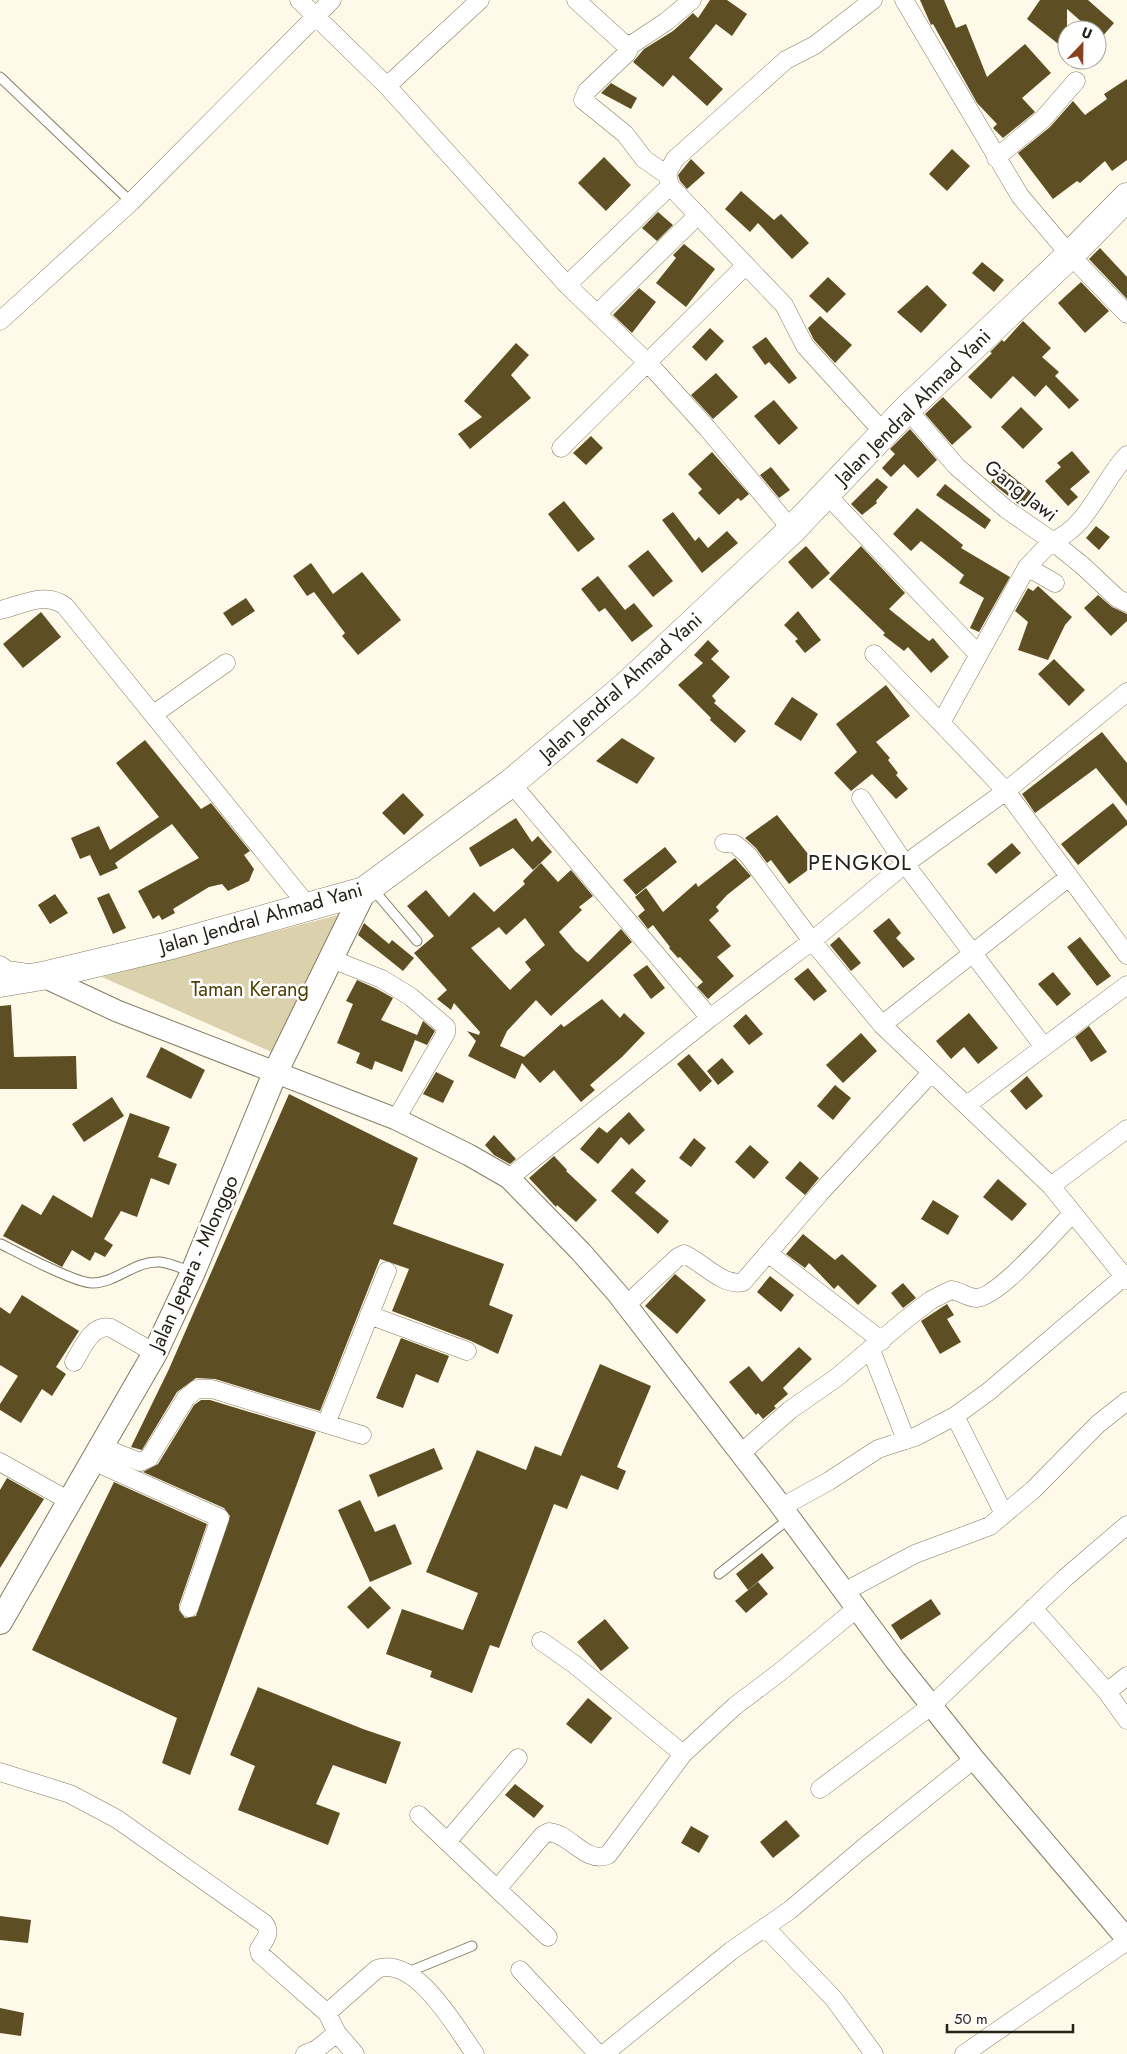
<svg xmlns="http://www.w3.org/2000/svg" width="1127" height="2054" font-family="Jost,sans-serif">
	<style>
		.green { fill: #dcd1ad }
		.building { fill: #5d4f23; fill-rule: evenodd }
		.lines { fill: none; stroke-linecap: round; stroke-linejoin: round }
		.service-casing { stroke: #847c63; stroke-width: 11 }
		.minor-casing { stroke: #847c63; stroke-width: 19 }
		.tertiary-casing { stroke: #847c63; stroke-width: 23 }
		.secondary-casing { stroke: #847c63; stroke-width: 26 }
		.trunk-casing { stroke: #847c63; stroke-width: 29 }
		.service { stroke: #fff; stroke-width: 9 }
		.minor { stroke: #fff; stroke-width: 18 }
		.tertiary { stroke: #fff; stroke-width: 21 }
		.secondary { stroke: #fff; stroke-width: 24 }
		.trunk { stroke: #fff; stroke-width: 28 }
		.labels { text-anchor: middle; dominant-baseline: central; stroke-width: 5; stroke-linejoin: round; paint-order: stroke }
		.street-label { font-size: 20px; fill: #252218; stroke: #fff }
		.park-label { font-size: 20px; fill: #504003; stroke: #fff }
		.quarter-label { font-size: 22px; letter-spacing: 1px; fill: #252218; stroke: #fff }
	</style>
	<rect width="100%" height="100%" fill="#fef9e8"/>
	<path class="green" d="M338 915 274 1053 102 977Z"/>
	<path class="building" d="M710 0H727L747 14 732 36 716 24 689 58 723 89 707 106 673 75 663 87 633 62 644 49 673 31 693 13 698 18Z
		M920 0H944L956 28 966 24 987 77 1025 44 1051 73 1022 98 1035 112 1003 138 993 128 997 124 977 103 933 24 931 25Z
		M1040 0H1088L1114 23 1101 38 1097 35V30H1091L1067 9V51L1027 19Z
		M1127 79V160L1112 171 1105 161 1080 183 1077 181 1053 199 1018 153 1050 127 1073 101 1085 115 1107 99 1104 94Z
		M611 83 637 98 631 109 601 93Z
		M952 149 970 166 947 191 929 174Z
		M604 157 631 185 606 211 578 183Z
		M691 159 705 173 687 189 680 181 678 175Z
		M741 191 774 220 781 214 809 243 792 259 758 223 750 232 725 209Z
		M658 212 673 225 657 241 642 228Z
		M684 244 715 269 686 307 656 283 676 258 673 255Z
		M1100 248 1127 277V299L1089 259Z
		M982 262 1004 280 994 292 972 273Z
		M828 277 846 294 827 313 809 296Z
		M1081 282 1109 311 1085 333 1058 303Z
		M927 285 947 305 921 333 897 312Z
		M639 288 656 302 632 333 613 315Z
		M820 316 852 345 835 363 814 340 808 328Z
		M1023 321 1051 348 1042 357 1059 372 1055 376 1079 400 1069 409 1046 385 1035 397 1013 376 991 399 968 377 992 353 990 352 1002 340 1004 342Z
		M710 328 724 341 706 361 692 347Z
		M766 337 797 378 789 384 769 362 765 365 752 347Z
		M516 343 529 355 511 375 531 398 470 449 458 434 482 417 464 401Z
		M716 373 738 397 713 419 691 395Z
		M943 397 972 427 952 445 925 414Z
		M774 400 798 428 779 445 754 416Z
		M1021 407 1043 429 1023 449 1001 427Z
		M910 429 937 460 918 478 904 464 891 477 882 468 895 454 890 449Z
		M591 436 603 448 586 465 573 453Z
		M1072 451 1090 472 1070 489 1078 497 1068 506 1045 481 1061 467 1057 463Z
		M712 452 749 494 741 501 738 498 719 515 698 493 702 489 688 474Z
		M771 467 790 490 779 498 760 475Z
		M1002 468 1034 494 1023 508 991 482Z
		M877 478 888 487 876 501 877 503 862 515 851 504Z
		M945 484 991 520 985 529 936 495Z
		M564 501 595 539 578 552 548 514Z
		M917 508 963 545 961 548 1010 577 979 632 970 628 984 598 959 583 964 575 921 541 911 551 893 534Z
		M673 512 695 541 699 537 708 548 727 531 738 543 702 573 662 520Z
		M1096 526 1110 537 1099 550 1086 538Z
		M806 546 830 573 812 589 788 562Z
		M861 546 905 593 889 609 929 641 933 638 949 657 931 673 908 647 904 651 883 635 885 633 829 579Z
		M648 550 673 581 653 597 628 566Z
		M311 563 333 594 362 572 401 620 358 655 342 636 345 633 314 592 307 596 293 576Z
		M598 576 625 610 634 603 653 626 632 642 605 608 599 612 581 589Z
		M1038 586 1072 617 1065 625 1048 660 1018 650 1028 622 1015 611 1028 588 1033 591Z
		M1098 595 1112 607 1127 614V621L1111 636 1084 608Z
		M246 598 255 611 232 626 223 613Z
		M798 611 821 640 805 653 795 641 798 639 784 625Z
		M41 612 61 637 23 668 3 644Z
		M708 640 719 651 711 659 730 677 712 696 716 701 714 703 746 731 735 743 710 720 711 718 678 685 703 663 694 655Z
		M1054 659 1085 690 1069 706 1038 674Z
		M886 685 910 716 876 742 890 758 888 760 898 773 896 775 908 789 896 799 872 774 851 791 834 773 857 752 836 724Z
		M792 697 818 714 801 741 774 724Z
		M1102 732 1127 763V806L1096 768 1035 813 1022 794Z
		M622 738 655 758 637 784 596 761Z
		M145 740 201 809 211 803 250 851 244 855 254 869 249 881 228 891 222 884 209 887 173 909 175 913 162 920 159 915 153 919 138 891 199 858 172 824 115 863 118 868 100 876 90 855 80 859 71 838 99 826 110 850 159 817 116 763Z
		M403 793 424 815 404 835 382 813Z
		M1113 803 1127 821V825L1078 865 1061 844Z
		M777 815 816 864 789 884 771 860 767 863 756 848 745 838Z
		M516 818 532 842 538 836 552 852 533 870 513 848 480 867 469 848Z
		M1012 843 1021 853 996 874 987 864Z
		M665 847 677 862 636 895 623 880Z
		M735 858 751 876 727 895 716 907 719 911 709 920 731 946 717 957 734 976 708 999 697 987 703 982 680 957 678 958 669 948 670 947 653 925 648 929 638 916 645 910 635 897 646 888 663 912 696 883 698 887Z
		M541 863 558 882 571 870 593 896 579 907 582 910 559 932 575 951 588 962 621 929 632 942 551 1016 536 1000 507 1031 500 1046 524 1057 561 1024 564 1027 602 999 620 1018 624 1013 645 1033 622 1057 590 1085 595 1090 581 1102 554 1070 540 1083 522 1063 515 1079 468 1056 476 1041 467 1031 479 1035 480 1032 454 1003 451 1010 437 999 447 990 414 953 434 936 407 906 426 890 449 917 474 892 494 912 525 884 523 881ZM525 918 545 945 525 962 531 970 510 990 471 948 499 927 506 935Z
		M109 893 126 928 113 934 97 898Z
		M55 894 68 913 50 924 38 905Z
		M889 918 901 933 896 938 915 959 903 968 873 931Z
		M364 923 389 944 392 940 414 958 403 971 358 935Z
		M839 937 861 963 851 971 830 945Z
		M1080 937 1111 976 1097 986 1067 947Z
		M647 965 665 988 651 999 633 975Z
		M808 968 827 991 814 1001 794 979Z
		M1053 972 1071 994 1057 1006 1038 984Z
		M357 980 377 989 393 998 381 1020 417 1035 402 1072 375 1061 372 1070 356 1063 360 1053 337 1043 353 1004 346 1001Z
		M11 1005 14 1057 76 1056 77 1089H0V1006Z
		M969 1013 998 1048 978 1064 964 1047 951 1059 936 1041Z
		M746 1014 763 1034 749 1045 733 1026Z
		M423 1021 435 1031 427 1045 415 1040Z
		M1089 1026 1107 1052 1091 1062 1075 1037Z
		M861 1033 877 1051 843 1083 826 1065Z
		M161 1047 205 1070 191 1099 146 1077Z
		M689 1054 712 1081 700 1092 677 1064Z
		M722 1058 734 1072 718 1085 707 1071Z
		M436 1072 454 1081 443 1103 423 1094Z
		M1027 1076 1043 1096 1026 1110 1010 1091Z
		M835 1085 851 1098 833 1120 817 1106Z
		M289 1094 418 1158 393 1224 504 1264 489 1305 513 1315 498 1354 471 1341 392 1311 409 1269 380 1259 320 1411 215 1379 196 1378 177 1392 142 1450 131 1447 169 1369Z
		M112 1097 124 1116 84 1142 72 1124Z
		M629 1112 645 1130 629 1145 621 1137 598 1164 580 1149 599 1127 607 1133Z
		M130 1113 170 1127 158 1157 177 1164 169 1185 151 1178 137 1217 121 1211 104 1239 113 1245 105 1257 95 1252 90 1261 72 1250 62 1267 3 1236 22 1204 41 1215 53 1195 92 1218Z
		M494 1135 516 1159 510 1164 494 1155 485 1145Z
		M694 1138 706 1148 691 1167 679 1158Z
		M750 1145 769 1162 754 1179 735 1162Z
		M554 1156 567 1170 566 1171 597 1200 576 1222 557 1205 556 1207 529 1178Z
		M800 1161 819 1178 805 1195 785 1178Z
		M632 1168 646 1181 635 1193 669 1221 658 1234 611 1191Z
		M998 1179 1027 1204 1012 1221 983 1197Z
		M933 1200 959 1216 948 1235 921 1219Z
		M803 1234 835 1260 842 1254 877 1286 858 1305 838 1285 834 1289 809 1263 805 1268 786 1254Z
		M675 1274 706 1300 677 1334 645 1306Z
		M770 1276 794 1295 781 1312 757 1292Z
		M903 1283 916 1298 903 1308 891 1293Z
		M22 1295 79 1331 56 1367 66 1374 52 1396 42 1389 21 1423 0 1410V1404L18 1376 0 1365V1307L10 1314Z
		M947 1304 954 1315 947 1319 961 1342 940 1354 921 1321Z
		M401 1338 449 1356 438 1383 416 1374 403 1408 376 1398Z
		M799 1347 812 1359 783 1388 788 1394 774 1406 776 1408 763 1419 758 1413 756 1415 729 1382 749 1366 762 1382Z
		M600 1364 651 1386 617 1467 626 1471 618 1490 581 1475 567 1509 554 1504 499 1648 490 1645 472 1693 430 1677 432 1671 386 1654 402 1609 463 1630 478 1593 426 1572 477 1450 526 1470 535 1446 561 1456Z
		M201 1400H210L316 1432 190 1775 162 1763 177 1718 32 1650 114 1482 207 1524 179 1605V1610L185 1618 196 1616 230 1516 224 1508 143 1472 158 1464 194 1405Z
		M434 1448 443 1469 378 1497 369 1475Z
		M7 1478 44 1499 0 1568V1490Z
		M360 1500 375 1532 395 1524 412 1564 370 1582 338 1510Z
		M762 1553 774 1568 748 1590 736 1574Z
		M758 1582 768 1594 746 1613 735 1601Z
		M370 1586 391 1608 368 1629 347 1607Z
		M931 1599 941 1614 901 1640 891 1625Z
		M605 1619 629 1648 601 1671 577 1642Z
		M258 1687 363 1729 401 1742 386 1784 333 1765 316 1804 340 1813 328 1845 238 1810 255 1766 230 1755Z
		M588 1698 612 1718 591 1744 566 1724Z
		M515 1784 544 1806 534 1818 505 1795Z
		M786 1820 800 1836 773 1858 760 1842Z
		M691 1826 709 1836 699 1853 681 1843Z
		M0 1916 31 1920 28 1943 0 1940Z
		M0 2008 24 2013 21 2036 0 2033Z"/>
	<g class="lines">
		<defs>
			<path id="service" d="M0 77 131 202
				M372 888 417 941
				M1 1244C19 1253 75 1283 92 1283 117 1283 135 1260 160 1262 171 1263 182 1269 193 1272
				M719 1574 790 1518
				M408 1972 472 1946"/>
			<path id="minor" d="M299 0 387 86 567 285 649 364 707 428 792 530
				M576 0 622 42 631 45 667 21 692 0
				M873 0 815 45 786 60 675 159 667 173 670 186 784 305 805 346 884 433
				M904 0 1020 196 1070 255 1127 314
				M631 45 627 53 587 91 583 100 625 134 644 159 667 175
				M387 86 480 0
				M996 158 1043 119 1076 81
				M567 285 670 186
				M597 314 698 215
				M0 321 131 202 332 0
				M907 409 957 467 1006 509 1052 541C1087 529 1102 481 1127 455
				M561 448 746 265
				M826 494 978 654
				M1027 567 1055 583
				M1127 603 1117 598 1083 566 1052 541 1027 567 941 723 1006 791 1127 955
				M0 610C23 605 44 591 65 606L308 906
				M874 654 941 723
				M154 714 226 663
				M511 783 710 1018
				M861 798 905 864 1044 1047 1127 985
				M724 843 735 844 748 855 812 941 882 1025 1051 1186 1127 1280
				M329 958 382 979 411 997 446 1027V1033L396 1119
				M0 965 7 970 28 973
				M882 1025 1069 877
				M967 1105 1044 1047
				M509 1178 710 1018 812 941 905 864 1006 791 1127 692
				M1051 1186 1127 1129
				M769 1254 882 1341
				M626 1305 678 1257 684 1254C702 1262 723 1287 743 1282L820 1193 931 1073
				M369 1315 467 1351
				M871 1350 906 1440
				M74 1362C82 1349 92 1323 111 1328L155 1353
				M955 1416 1004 1514
				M326 1424 387 1271
				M102 1447 140 1462 149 1458 186 1398 197 1389H212L362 1435
				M740 1454 790 1410 836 1378 905 1320 931 1300 951 1290C960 1291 968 1298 977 1298 1000 1296 1055 1231 1073 1213
				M93 1461 220 1518 189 1608
				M0 1462 71 1502
				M782 1507 829 1481 878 1449 915 1437 955 1416 988 1392 1127 1274
				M844 1592 915 1554 990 1526 1033 1490 1098 1424 1127 1401
				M1033 1608 1107 1692 1127 1676
				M541 1641 574 1664 683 1754
				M1107 1692 1127 1720
				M0 1772 70 1794 117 1819 264 1923C272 1933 265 1939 259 1949L260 1954 327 2013 337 2033 355 2054
				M820 1789 931 1706 1065 1578 1127 1525
				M419 1815 497 1889 543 1835 549 1832C571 1834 585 1864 608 1855L683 1754 735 1706 780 1672 856 1609
				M447 1842 518 1758
				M497 1889 548 1937
				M765 1927 834 1999 874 2054
				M520 1970 598 2054
				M327 2013 377 1969C416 1955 456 2028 475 2054
				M305 2054 317 2049 337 2033
				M604 2054 731 1951 790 1910 862 1849 974 1759
				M964 2054 1127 1941"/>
			<path id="tertiary" d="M42 976 117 1011 396 1119 469 1155 509 1178 581 1252 617 1293 772 1494 895 1660 974 1759 1127 1939"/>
			<path id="secondary" d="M0 1622 155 1353 193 1272 275 1073 364 891"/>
			<path id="trunk" d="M0 983 42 976 168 946 364 891 511 783 627 685 792 530 907 409 1070 255 1127 197"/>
		</defs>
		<use href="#service" class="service-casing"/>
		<use href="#minor" class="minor-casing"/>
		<use href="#tertiary" class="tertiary-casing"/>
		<use href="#secondary" class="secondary-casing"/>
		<use href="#trunk" class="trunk-casing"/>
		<use href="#service" class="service"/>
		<use href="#minor" class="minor"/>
		<use href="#tertiary" class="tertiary"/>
		<use href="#secondary" class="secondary"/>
		<use href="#trunk" class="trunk"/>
	</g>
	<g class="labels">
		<g class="street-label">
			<text transform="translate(913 407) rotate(-45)">Jalan Jendral Ahmad Yani</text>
			<text transform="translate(1021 491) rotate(38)">Gang Jawi</text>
			<text transform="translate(621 687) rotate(-42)">Jalan Jendral Ahmad Yani</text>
			<text transform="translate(261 918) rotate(-16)">Jalan Jendral Ahmad Yani</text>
			<text transform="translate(194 1263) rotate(-66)">Jalan Jepara - Mlonggo</text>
		</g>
		<g class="park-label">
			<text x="250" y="989">Taman Kerang</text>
		</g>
		<g class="quarter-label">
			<text x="860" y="862">PENGKOL</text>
		</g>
	</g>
	<g transform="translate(1082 45) rotate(22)"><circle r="24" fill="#ffffff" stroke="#a8a7a3"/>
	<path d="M0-4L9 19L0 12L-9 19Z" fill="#894220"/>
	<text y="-8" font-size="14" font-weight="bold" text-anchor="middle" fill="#252218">U</text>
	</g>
	<path d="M947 2024v8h126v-8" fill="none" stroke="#252218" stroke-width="2.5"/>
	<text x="954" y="2024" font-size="15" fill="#252218" stroke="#ffffff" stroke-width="4" paint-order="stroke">50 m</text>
</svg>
